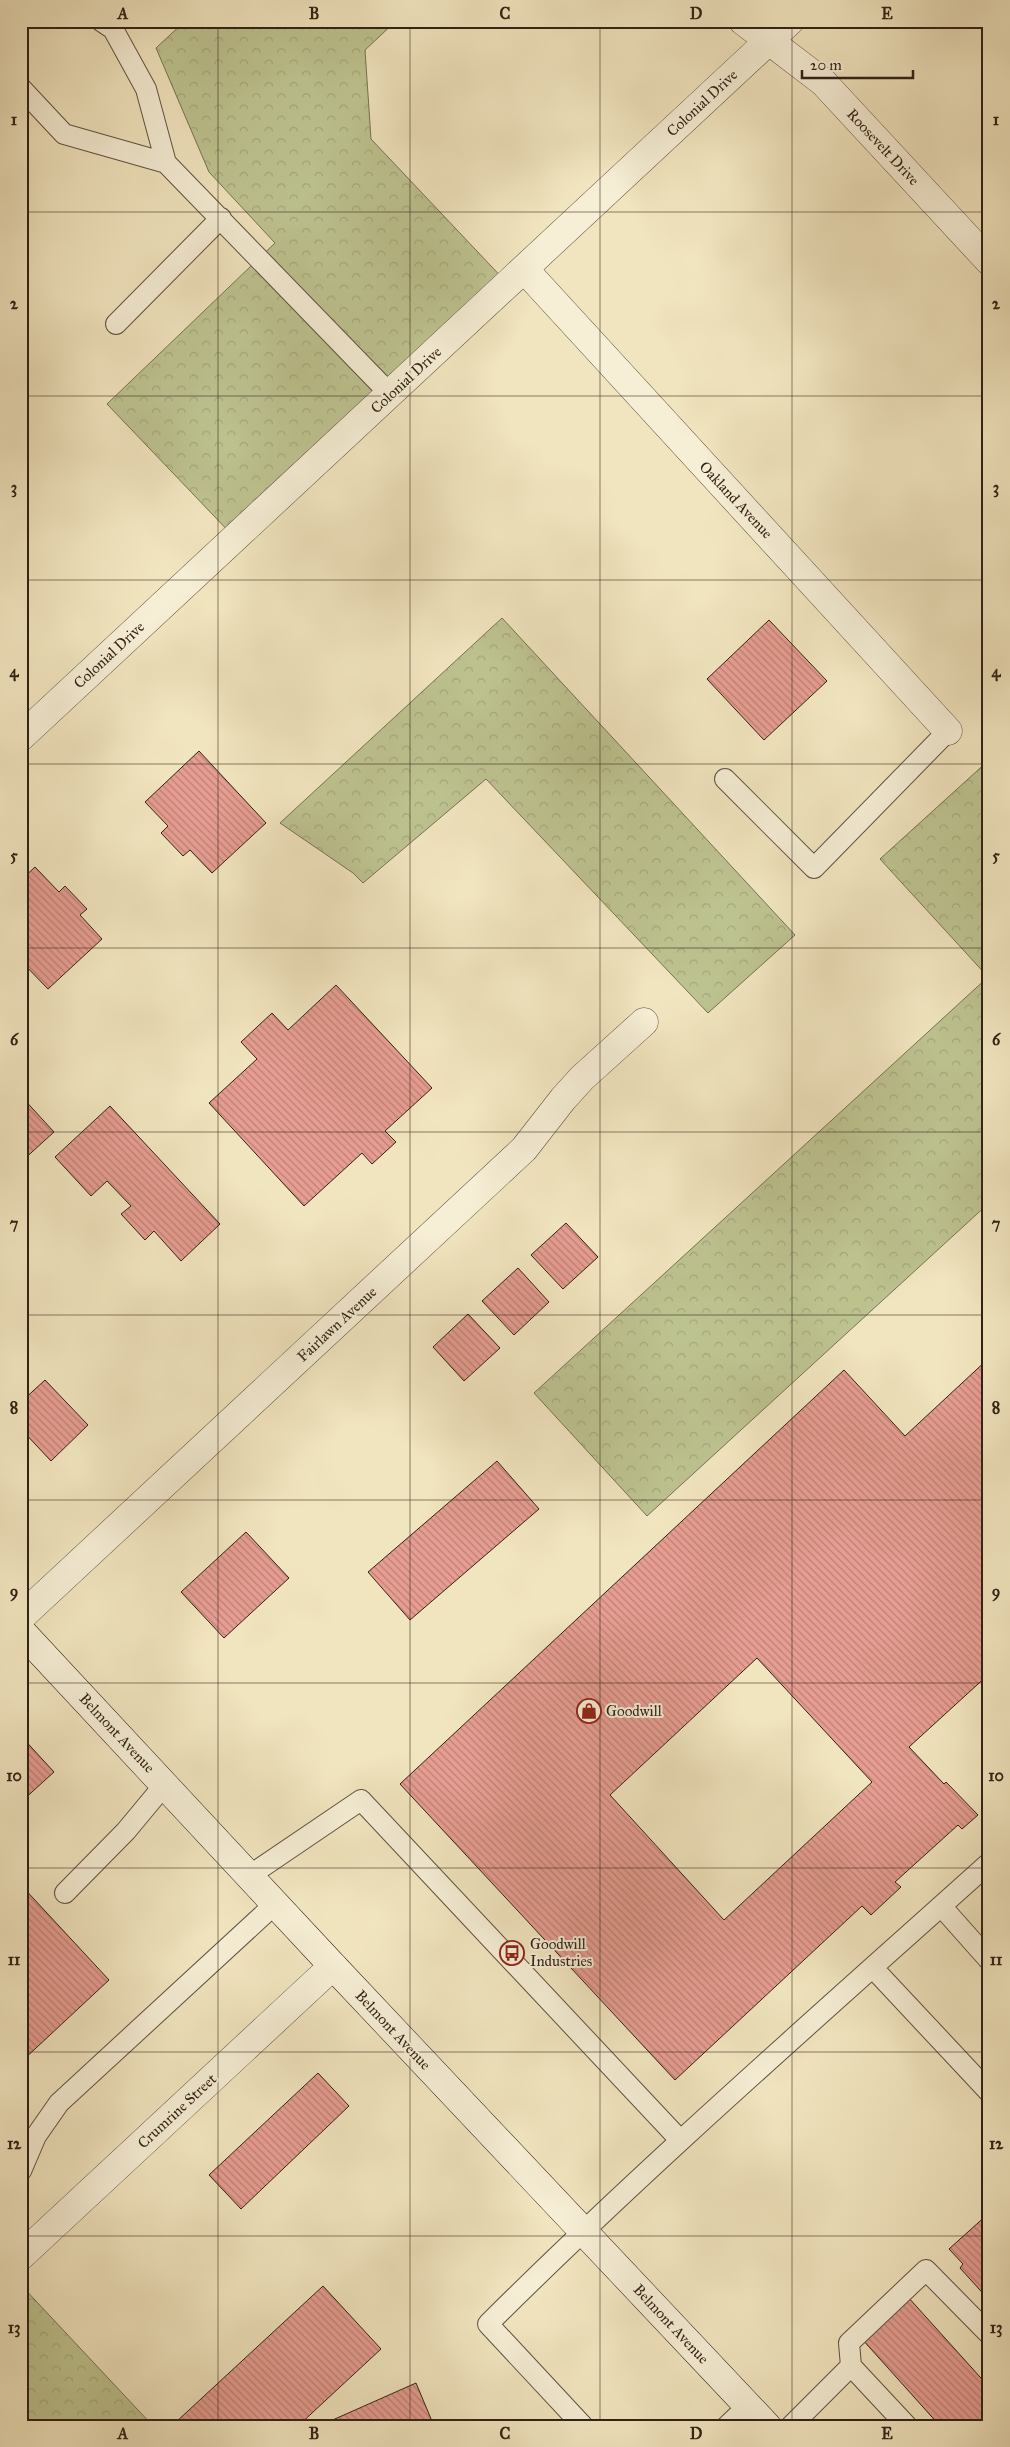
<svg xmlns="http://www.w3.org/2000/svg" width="1010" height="2447" font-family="'IM FELL Great Primer',serif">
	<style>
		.forest { fill: url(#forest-crowns); stroke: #777252 }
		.building { fill: url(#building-back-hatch); stroke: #312115; fill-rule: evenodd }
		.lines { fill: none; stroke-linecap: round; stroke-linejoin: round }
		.service-casing { stroke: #615240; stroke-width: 22 }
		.minor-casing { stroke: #615240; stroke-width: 29 }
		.tertiary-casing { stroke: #615240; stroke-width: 29 }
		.secondary-casing { stroke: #312115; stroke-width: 29 }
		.service { stroke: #f6eed5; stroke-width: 20 }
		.minor { stroke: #f6eed5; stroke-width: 28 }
		.tertiary { stroke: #f6eed5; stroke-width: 28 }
		.secondary { stroke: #f6eed5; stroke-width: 28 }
		.grid { fill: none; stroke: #312115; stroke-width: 1; stroke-opacity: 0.55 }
		.labels { text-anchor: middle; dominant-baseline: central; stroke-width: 4; stroke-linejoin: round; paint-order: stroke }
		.street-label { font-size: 15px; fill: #312115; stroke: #f6eed5 }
		.poi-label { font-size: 15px; fill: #312115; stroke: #f6eed5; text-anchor: start }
		.neatline { fill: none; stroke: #312115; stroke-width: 2 }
		.grid-label { font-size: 16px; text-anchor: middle; font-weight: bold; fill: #312115 }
	</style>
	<defs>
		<pattern id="forest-crowns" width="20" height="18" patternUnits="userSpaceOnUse" patternTransform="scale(1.25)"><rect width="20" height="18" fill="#bdc390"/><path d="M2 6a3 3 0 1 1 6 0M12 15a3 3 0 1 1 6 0" fill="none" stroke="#a3a77b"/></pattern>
		<pattern id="building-back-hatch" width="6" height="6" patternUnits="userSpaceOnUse" patternTransform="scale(1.25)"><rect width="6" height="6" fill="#e79d92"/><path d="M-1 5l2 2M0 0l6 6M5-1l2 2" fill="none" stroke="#bc8076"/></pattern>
	</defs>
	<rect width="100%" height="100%" fill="#f1e5bf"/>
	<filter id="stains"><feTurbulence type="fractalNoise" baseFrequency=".004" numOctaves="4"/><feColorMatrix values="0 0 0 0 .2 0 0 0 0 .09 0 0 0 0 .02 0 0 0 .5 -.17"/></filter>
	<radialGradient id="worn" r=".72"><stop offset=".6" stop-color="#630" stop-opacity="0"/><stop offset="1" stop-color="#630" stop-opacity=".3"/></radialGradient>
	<path class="forest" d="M185 21H396L365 50 371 139 509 285 235 538 107 404 275 243 209 172 156 48Z
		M502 618 795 935 708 1013 486 779 363 883 353 873 280 823Z
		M989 760V1203L647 1516 534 1393 988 977 880 859Z
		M21 2285 153 2426H21Z"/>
	<path class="building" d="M769 620 827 681 764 740 707 679Z
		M199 751 266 823 212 873 190 850 183 856 161 833 168 826 145 802Z
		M35 867 59 892 65 886 87 909 80 915 102 939 48 989 21 961V880Z
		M336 985 432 1088 385 1131 396 1142 372 1164 362 1153 304 1206 209 1103 257 1059 241 1042 272 1013 288 1030Z
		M21 1096 54 1132 21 1162Z
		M110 1106 220 1224 181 1261 154 1231 145 1240 121 1214 131 1206 107 1181 91 1196 55 1157Z
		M566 1223 598 1257 563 1289 531 1255Z
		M518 1268 549 1302 514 1335 482 1301Z
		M468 1314 500 1348 464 1381 433 1347Z
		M989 1358V1674L909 1747 944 1784 946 1782 978 1815 962 1829 958 1825 895 1882 901 1887 871 1915 862 1906 675 2080 400 1784 844 1370 905 1436ZM757 1658 872 1782 724 1920 610 1795Z
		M45 1380 88 1425 51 1461 21 1429V1402Z
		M497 1461 539 1509 410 1620 368 1572Z
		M246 1532 289 1578 224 1638 181 1592Z
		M21 1736 54 1772 21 1802Z
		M21 1885 109 1980 21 2062Z
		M318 2073 349 2106 241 2209 209 2175Z
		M989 2213V2300L960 2268 963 2264 949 2249Z
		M323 2286 381 2349 298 2426H179L176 2422Z
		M908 2297 989 2387V2426H940L862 2339Z
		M416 2383 434 2426H319Z"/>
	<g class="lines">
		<defs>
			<path id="service" d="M101 21 113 29 146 89 166 163 390 394
				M21 88 64 134 166 163
				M116 324 221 218
				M725 779 814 868 948 731
				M249 1876 361 1800 680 2140
				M65 1893 126 1831 165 1784
				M941 1906 989 1960
				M873 1968 989 2092
				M21 2171 36 2136 59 2103 275 1904
				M851 2366 907 2426
				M583 2426 488 2324C649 2164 820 2015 989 1863
				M727 2426 748 2406
				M791 2426 851 2366 849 2343 926 2270 989 2334"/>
			<path id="minor" d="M743 21 823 82 989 261
				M525 270 948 731
				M21 1617 524 1149 563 1099 582 1078 644 1022
				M21 2256 333 1966"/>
			<path id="tertiary" d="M21 737 790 21"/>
			<path id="secondary" d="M21 1631 333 1966 767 2426"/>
		</defs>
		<use href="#service" class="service-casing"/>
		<use href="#minor" class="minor-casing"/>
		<use href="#tertiary" class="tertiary-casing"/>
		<use href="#secondary" class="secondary-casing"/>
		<use href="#service" class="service"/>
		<use href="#minor" class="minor"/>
		<use href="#tertiary" class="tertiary"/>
		<use href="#secondary" class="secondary"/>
	</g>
	<path class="grid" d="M218 21V2426M410 21V2426M600 21V2426M792 21V2426M21 212H989M21 396H989M21 580H989M21 764H989M21 948H989M21 1132H989M21 1315H989M21 1500H989M21 1683H989M21 1868H989M21 2052H989M21 2236H989"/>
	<defs>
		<symbol id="shop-ring" viewBox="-11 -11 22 22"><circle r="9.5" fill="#f6eed5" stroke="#8f2418" stroke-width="1.5"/><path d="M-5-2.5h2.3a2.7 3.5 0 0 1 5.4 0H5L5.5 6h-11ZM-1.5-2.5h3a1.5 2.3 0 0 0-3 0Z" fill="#8f2418"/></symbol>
		<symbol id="bus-ring" viewBox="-11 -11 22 22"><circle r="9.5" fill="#f6eed5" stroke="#8f2418" stroke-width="1.5"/><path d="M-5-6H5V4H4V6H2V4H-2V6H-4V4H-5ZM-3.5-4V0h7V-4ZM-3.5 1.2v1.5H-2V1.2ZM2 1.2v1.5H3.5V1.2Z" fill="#8f2418"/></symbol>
	</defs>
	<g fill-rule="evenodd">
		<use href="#shop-ring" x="575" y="1697" width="28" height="28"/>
		<use href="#bus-ring" x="498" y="1939" width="28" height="28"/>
	</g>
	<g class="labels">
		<g class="street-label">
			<text transform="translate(702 103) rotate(-43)">Colonial Drive</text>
			<text transform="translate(883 147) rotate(47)">Roosevelt Drive</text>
			<text transform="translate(406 380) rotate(-43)">Colonial Drive</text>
			<text transform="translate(736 500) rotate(47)">Oakland Avenue</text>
			<text transform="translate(109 655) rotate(-43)">Colonial Drive</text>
			<text transform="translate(337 1324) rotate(-43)">Fairlawn Avenue</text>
			<text transform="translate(117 1733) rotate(47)">Belmont Avenue</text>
			<text transform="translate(393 2030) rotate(47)">Belmont Avenue</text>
			<text transform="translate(177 2111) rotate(-43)">Crumrine Street</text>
			<text transform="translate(671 2324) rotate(47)">Belmont Avenue</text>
		</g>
		<g class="poi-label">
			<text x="606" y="1711">Goodwill</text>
			<text x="530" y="1944">Goodwill<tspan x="530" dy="17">Industries</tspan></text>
		</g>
	</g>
	<rect width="1010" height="2447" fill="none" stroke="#f1e5bf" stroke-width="55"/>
	<path d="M802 70v8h111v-8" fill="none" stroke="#312115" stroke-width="2.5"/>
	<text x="810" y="70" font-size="15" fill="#312115" stroke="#f6eed5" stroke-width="4" paint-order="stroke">20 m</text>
	<rect x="28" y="28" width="954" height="2392" class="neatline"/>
	<g class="grid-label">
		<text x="123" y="19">A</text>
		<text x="314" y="19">B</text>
		<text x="505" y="19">C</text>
		<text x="696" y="19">D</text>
		<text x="887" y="19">E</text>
		<text x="14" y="125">1</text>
		<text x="996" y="125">1</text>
		<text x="14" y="309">2</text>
		<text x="996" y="309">2</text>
		<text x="14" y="493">3</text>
		<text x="996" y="493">3</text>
		<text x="14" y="677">4</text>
		<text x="996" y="677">4</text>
		<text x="14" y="861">5</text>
		<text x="996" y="861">5</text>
		<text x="14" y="1045">6</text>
		<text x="996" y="1045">6</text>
		<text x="14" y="1229">7</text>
		<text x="996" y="1229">7</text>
		<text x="14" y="1413">8</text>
		<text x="996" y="1413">8</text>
		<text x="14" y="1597">9</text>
		<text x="996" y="1597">9</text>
		<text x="14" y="1781">10</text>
		<text x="996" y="1781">10</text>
		<text x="14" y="1965">11</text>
		<text x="996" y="1965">11</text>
		<text x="14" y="2149">12</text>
		<text x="996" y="2149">12</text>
		<text x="14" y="2333">13</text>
		<text x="996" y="2333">13</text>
		<text x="123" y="2439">A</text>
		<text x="314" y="2439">B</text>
		<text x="505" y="2439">C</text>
		<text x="696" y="2439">D</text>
		<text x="887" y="2439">E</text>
	</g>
	<rect width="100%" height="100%" filter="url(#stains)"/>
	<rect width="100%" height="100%" fill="url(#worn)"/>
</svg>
